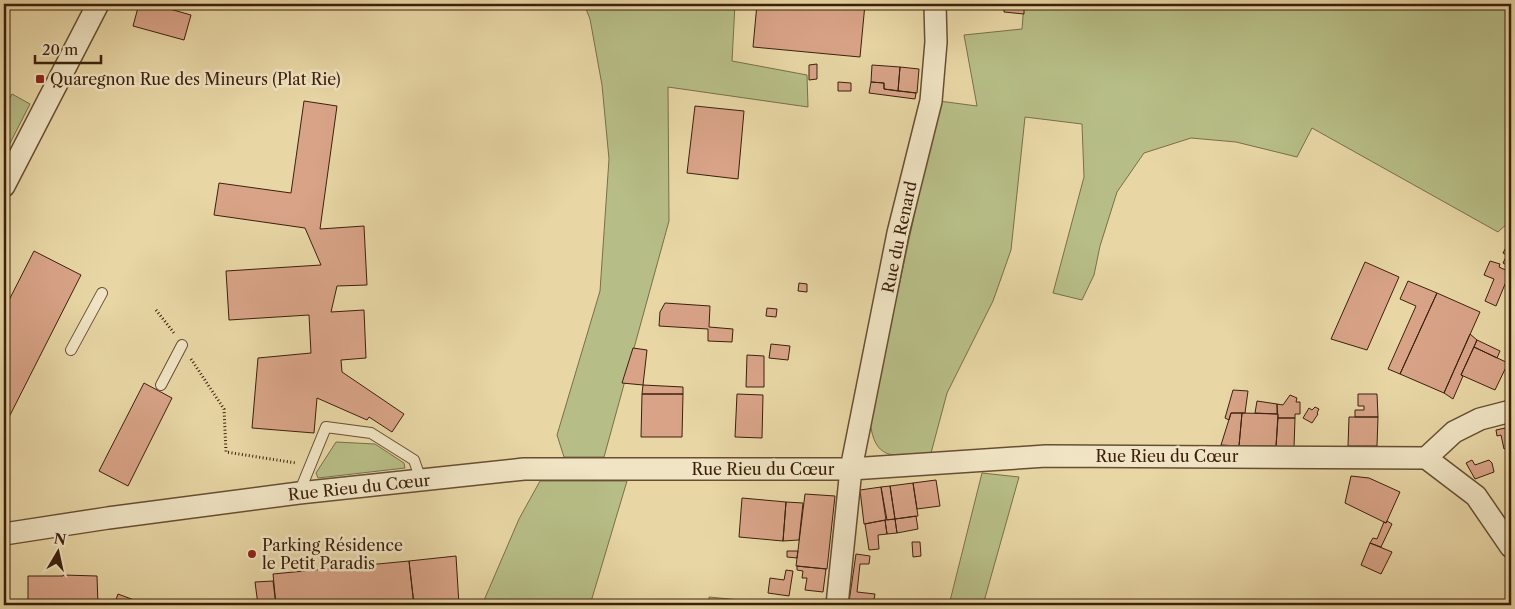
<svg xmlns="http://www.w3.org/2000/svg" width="1515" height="609" font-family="'Libre Caslon Text',serif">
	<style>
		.green { fill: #b7bd86; stroke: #7a6e49 }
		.building { fill: #d8a387; stroke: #3c200c }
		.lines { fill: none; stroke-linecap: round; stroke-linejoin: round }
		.service-casing { stroke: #674e32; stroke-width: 12 }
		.minor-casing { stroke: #674e32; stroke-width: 24 }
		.path { stroke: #3c200c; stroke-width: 3; stroke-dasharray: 1 2.5; stroke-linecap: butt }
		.service { stroke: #f0e4c4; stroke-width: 10 }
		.minor { stroke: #f0e4c4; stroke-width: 21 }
		.poi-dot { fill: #8f2418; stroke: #f0e4c4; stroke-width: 2 }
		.labels { text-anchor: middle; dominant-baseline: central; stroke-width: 5; stroke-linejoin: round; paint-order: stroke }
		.poi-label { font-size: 16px; fill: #3c200c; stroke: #f0e4c4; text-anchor: start }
		.street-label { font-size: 16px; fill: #3c200c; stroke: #f0e4c4 }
	</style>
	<rect width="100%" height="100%" fill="#e8d6a5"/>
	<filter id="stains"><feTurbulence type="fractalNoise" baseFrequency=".004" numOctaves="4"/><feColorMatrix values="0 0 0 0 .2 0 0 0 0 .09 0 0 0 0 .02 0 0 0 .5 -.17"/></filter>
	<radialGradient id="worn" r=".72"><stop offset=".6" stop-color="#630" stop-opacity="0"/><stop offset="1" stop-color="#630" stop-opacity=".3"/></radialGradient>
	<path class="green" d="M584 4H735L732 61 807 75 808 107 668 87 669 221 604 457H564L557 435 600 291 609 159 602 85 590 19Z
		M1024 4H1511V220L1498 232 1312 128 1297 157 1236 142 1191 138 1144 153 1117 192 1100 246 1094 275 1082 300 1053 293 1084 177 1082 124 1025 117 1011 250 993 301 947 393 931 453C897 456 874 464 870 420L939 101 977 106 964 35 1022 29Z
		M12 94 30 104 4 155V109Z
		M336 442 375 444 404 463 405 468 318 478 316 473Z
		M982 473 1019 477 983 605H949Z
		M540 481H627L590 605H482L519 519Z
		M709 597 792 605H709Z"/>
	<path class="building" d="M139 4H152L191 15 184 40 133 26Z
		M757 4H865L860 57 753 47Z
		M1004 4H1024V14L1004 12Z
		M817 64V79L809 80V65Z
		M872 65 900 67 898 91 884 89V83L871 82Z
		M900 67 919 69 917 93 898 91Z
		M838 82 851 83V91H838Z
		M871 82 884 83V89L916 93 915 99 869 93Z
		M304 101 337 106 320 229 364 226 367 285 337 286 331 312 364 310 366 358 341 360 342 372 404 414 392 432 369 417 367 420 317 398 314 433 252 428 258 358 311 353 309 315 229 320 226 271 321 265 305 228 214 215 219 183 291 193Z
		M695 106 744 111 738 179 687 173Z
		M1511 238V264L1510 267 1503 263 1507 255 1503 253Z
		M34 251 81 275 4 427V310Z
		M1490 261 1500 264 1499 267 1510 272 1496 306 1485 301 1494 279 1484 275Z
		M1365 262 1399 277 1367 350 1331 339Z
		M1408 281 1437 293 1400 374 1388 369 1416 306 1400 299Z
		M799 283 807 284V292L798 291Z
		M1437 293 1480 312 1444 393 1400 374Z
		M665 303 710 306 709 327 733 329 732 342 708 341V329L659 326 660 312Z
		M767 308 777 309 776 317 766 316Z
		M1470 334 1477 340 1461 375 1463 376 1453 399 1444 393Z
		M1477 340 1500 351 1497 358 1474 347Z
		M771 344 790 346 788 360 769 358Z
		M1474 347 1508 363 1495 390 1461 375Z
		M633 348 647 350 643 385 622 383Z
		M747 355 764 356V387H746Z
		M144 383 172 398 128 486 99 471Z
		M643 385 683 387V394H642Z
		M1233 390 1248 391 1245 413H1231L1229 420 1225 418Z
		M642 394H683L682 437H641Z
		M737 394 763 395 762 438 735 437Z
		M1358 394H1377L1378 417H1355V410H1364V406H1358Z
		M1290 395 1297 398 1296 402H1300V414H1295V418H1278L1277 404 1283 405Z
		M1257 401 1277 404V414L1255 413Z
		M1315 407 1319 409 1317 413 1318 414 1312 423 1303 418 1309 408 1312 410Z
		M1231 413H1242L1239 446 1221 445Z
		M1242 413 1278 414 1276 446H1239Z
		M1349 417H1378L1377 446H1348Z
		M1278 418H1295L1294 448 1276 447Z
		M1510 427 1511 446 1504 449 1501 435 1497 436 1496 430Z
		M1472 460 1475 465 1489 460 1492 463 1494 472 1475 479 1466 463Z
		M1351 476 1369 478 1400 492 1386 523 1345 503Z
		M936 480 940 506 917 509 913 483Z
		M913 483 918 516 895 519 890 486Z
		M890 486 895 519 887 520 881 487Z
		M881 487 886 520 864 524 860 490Z
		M805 494 835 496 827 569 796 566Z
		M742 498 786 502 783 541 739 537Z
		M786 502 803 503 799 540 783 541Z
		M916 516 918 529 897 533 895 519Z
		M895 519 897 533 887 534 885 520Z
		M885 520 887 534 878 535 879 549 869 550 865 524Z
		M1387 521 1392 524 1381 547 1370 543 1373 538 1377 539 1384 522 1386 523Z
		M912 542H920L921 556 913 557Z
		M1370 543 1392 552 1381 574 1361 565Z
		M787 551H798L797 558 787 557Z
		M856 554 870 556 869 564H860L857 592 875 594 873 605 849 602Z
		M456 556 459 605H414L409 561Z
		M409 561 414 605H276L273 574Z
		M797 566 826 569 823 592 805 590 807 578H802L803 571 797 570Z
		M786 570 793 571 789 596 768 593 770 578 784 580Z
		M63 575 97 576 98 605H28V576H63Z
		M273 581 276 605H258L255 582Z
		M118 594 134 600 132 605H114Z"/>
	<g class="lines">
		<defs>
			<path id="service" d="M71 350 102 293
				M161 385 182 345
				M299 493 326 427 371 433 414 460 421 480"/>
			<path id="minor" d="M4 186 98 4
				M1426 458 1476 496 1511 547
				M4 534 108 518 299 493 524 469H851L1046 456 1426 458 1454 432 1480 419 1511 411
				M837 605 851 469 898 233 931 101 936 42 935 4"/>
		</defs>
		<use href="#service" class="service-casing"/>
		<use href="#minor" class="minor-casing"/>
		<path class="path" d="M156 310 174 333
			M191 359 224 409 226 452 296 463"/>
		<use href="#service" class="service"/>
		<use href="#minor" class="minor"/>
	</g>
	<g class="poi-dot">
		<rect x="35" y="74" width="10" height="10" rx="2.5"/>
		<circle cx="252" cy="554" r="5"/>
	</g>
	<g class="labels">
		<g class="poi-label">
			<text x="50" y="79">Quaregnon Rue des Mineurs (Plat Rie)</text>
			<text x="262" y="545">Parking Résidence<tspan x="262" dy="18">le Petit Paradis</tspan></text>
		</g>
		<g class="street-label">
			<text transform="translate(899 237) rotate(-78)">Rue du Renard</text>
			<text x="1167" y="456">Rue Rieu du Cœur</text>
			<text x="763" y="469">Rue Rieu du Cœur</text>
			<text transform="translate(359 487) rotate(-6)">Rue Rieu du Cœur</text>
		</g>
	</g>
	<rect width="1515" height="609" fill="none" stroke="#e8d6a5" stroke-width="20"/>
	<rect x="5" y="5" width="1505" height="599" fill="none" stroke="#3c200c" stroke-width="2.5"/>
	<rect x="10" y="10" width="1495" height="589" fill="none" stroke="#3c200c"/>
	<g transform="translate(58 552) rotate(9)" stroke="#f0e4c4" stroke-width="4" paint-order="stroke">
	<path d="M0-4L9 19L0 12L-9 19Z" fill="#3c200c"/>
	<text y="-8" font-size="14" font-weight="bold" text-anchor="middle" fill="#3c200c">N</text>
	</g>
	<path d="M35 55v8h66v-8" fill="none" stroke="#3c200c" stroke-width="2.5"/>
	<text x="42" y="55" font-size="15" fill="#3c200c" stroke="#f0e4c4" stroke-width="4" paint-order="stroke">20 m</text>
	<rect width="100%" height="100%" filter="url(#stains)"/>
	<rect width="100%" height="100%" fill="url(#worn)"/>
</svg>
